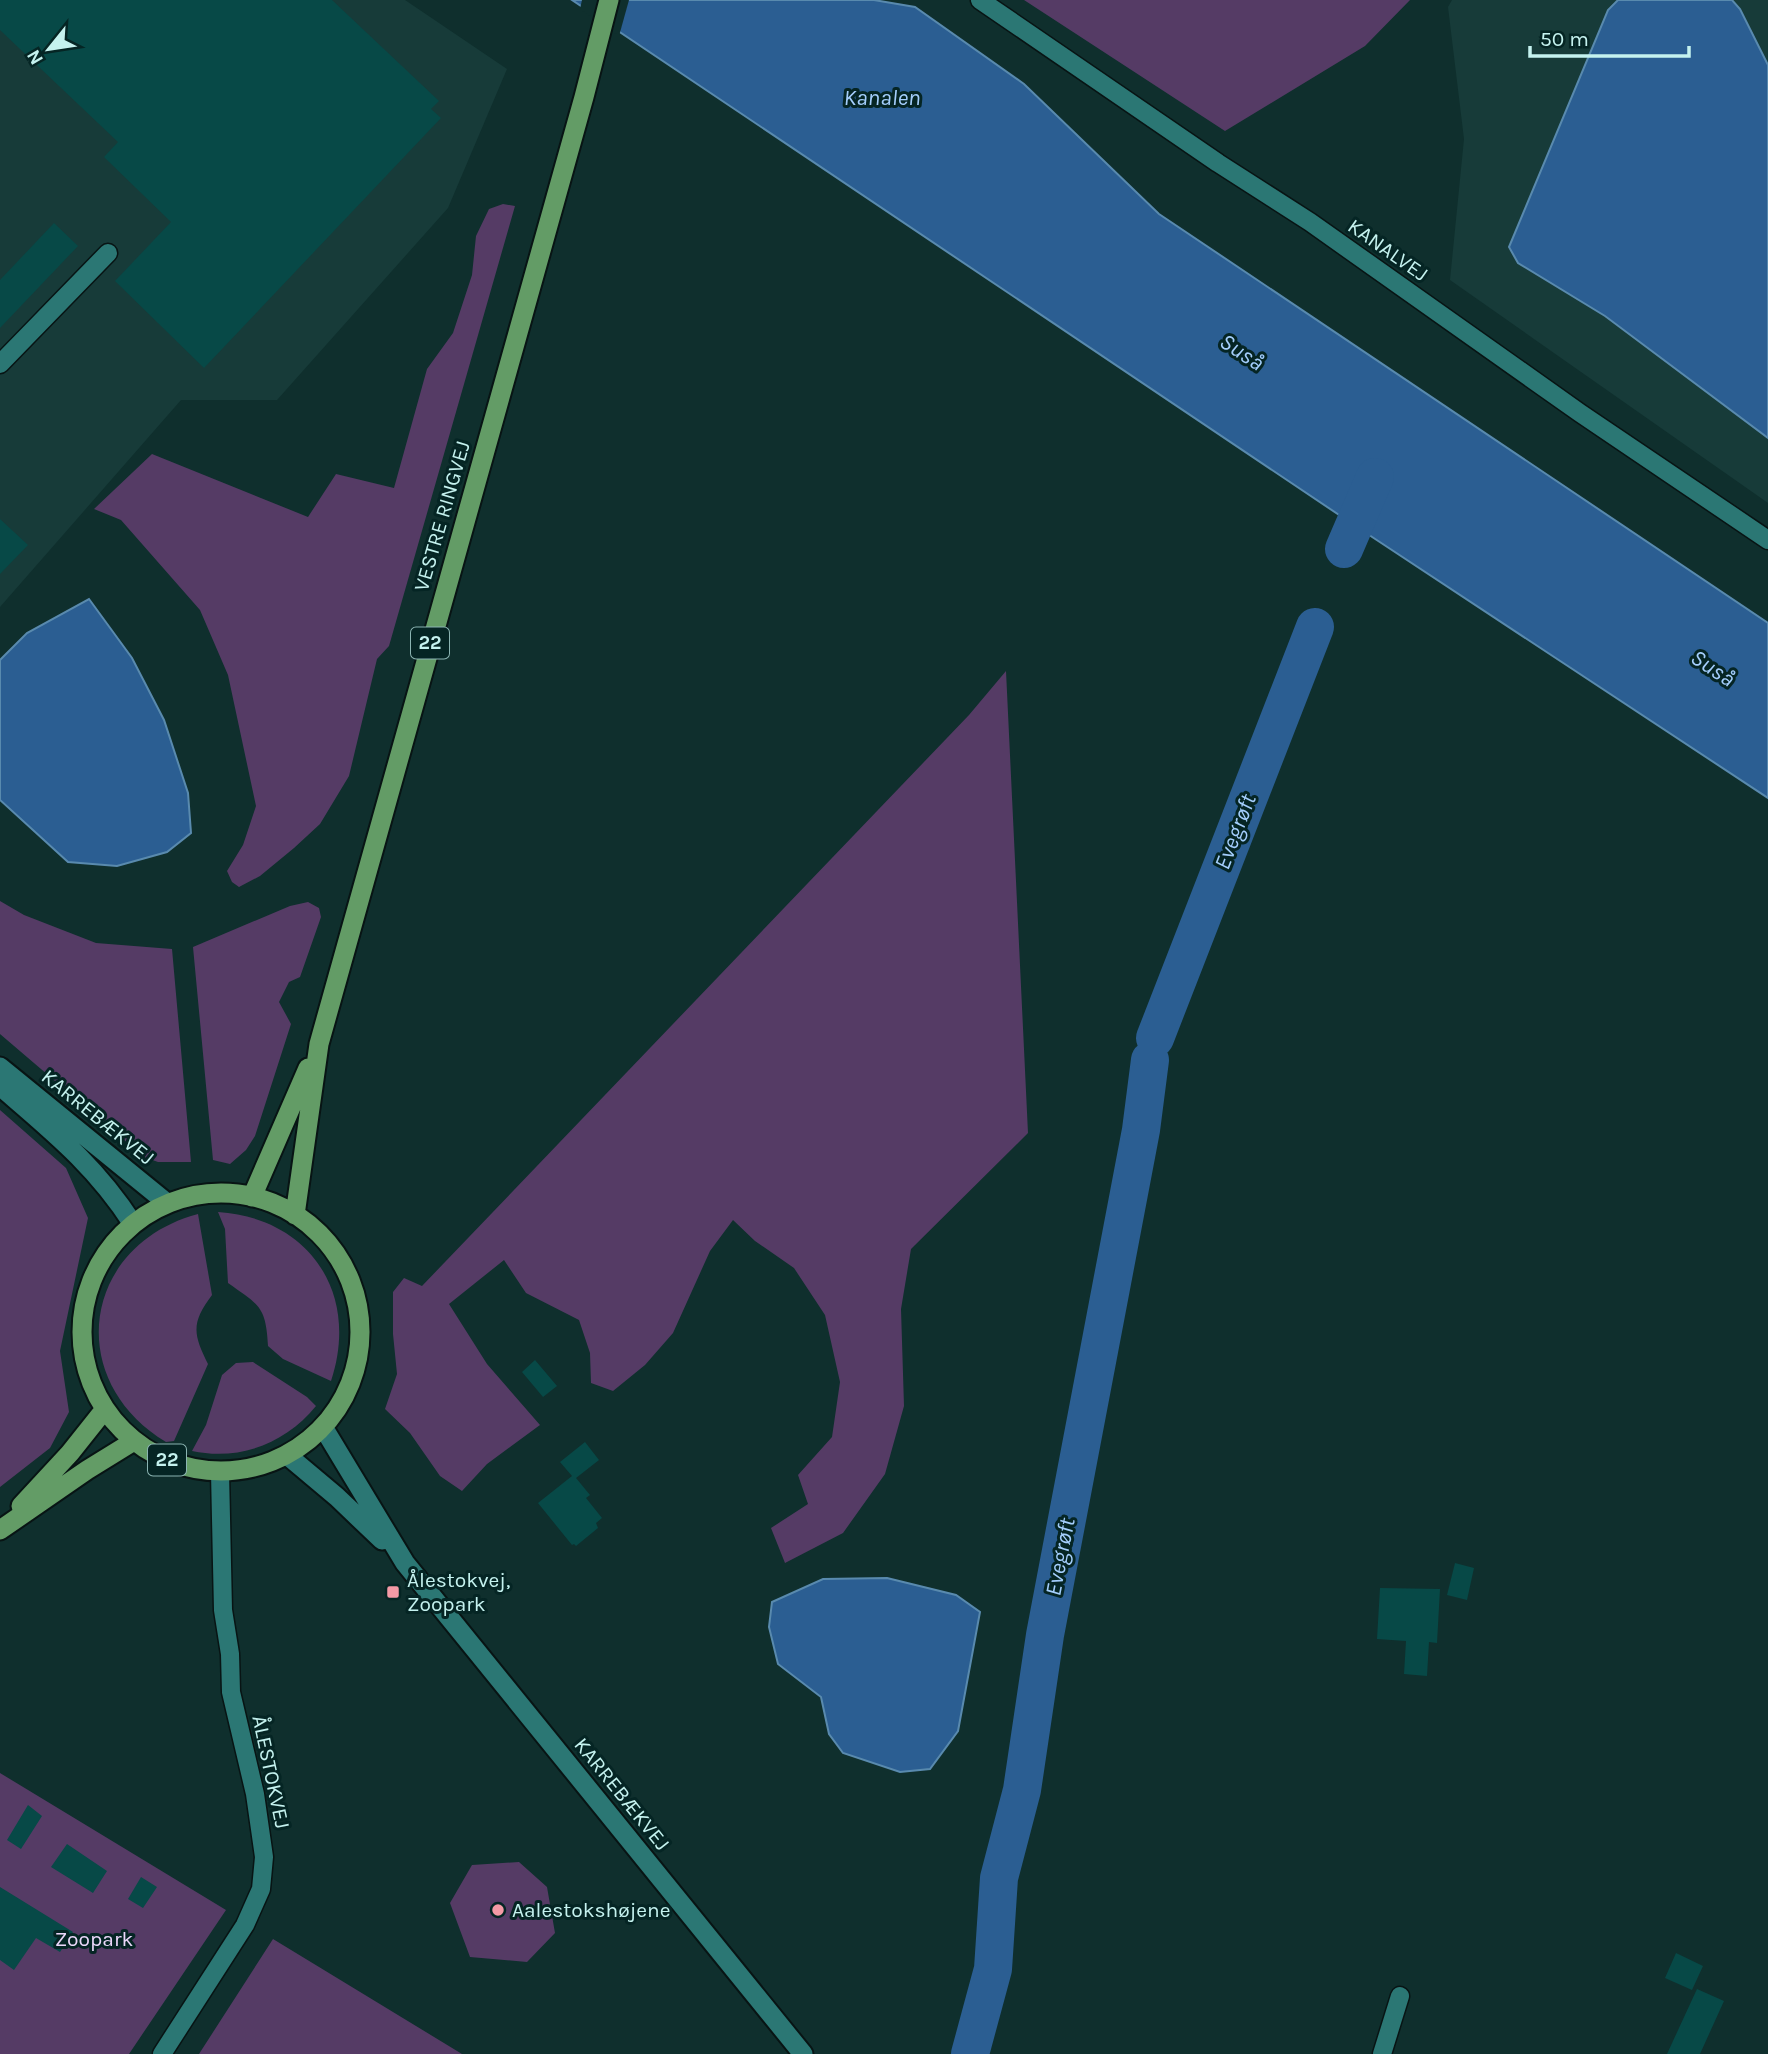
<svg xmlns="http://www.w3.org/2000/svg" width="1768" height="2054" font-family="Karla,sans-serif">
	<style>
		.built { fill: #173b39 }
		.green { fill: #553b65 }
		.water { fill: #2b5e92; stroke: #598aae; stroke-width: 2 }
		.pier { fill: #0f2f2d }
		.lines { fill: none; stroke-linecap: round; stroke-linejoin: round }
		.river { stroke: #2b5e92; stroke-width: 38 }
		.building { fill: #074947 }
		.minor-casing { stroke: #081414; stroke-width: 21 }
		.tertiary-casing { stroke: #081414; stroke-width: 23 }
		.secondary-casing { stroke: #081414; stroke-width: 23 }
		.primary-casing { stroke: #081414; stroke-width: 23 }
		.minor { stroke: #2b7774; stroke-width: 18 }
		.tertiary { stroke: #2b7774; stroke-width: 19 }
		.secondary { stroke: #2b7774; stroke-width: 19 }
		.primary { stroke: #639c66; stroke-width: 19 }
		.poi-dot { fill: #f49aa6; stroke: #052524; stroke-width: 2.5 }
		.labels { text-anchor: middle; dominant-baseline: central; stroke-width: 6; stroke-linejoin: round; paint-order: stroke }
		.shield { fill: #052524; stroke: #8bb4b2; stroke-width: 2 }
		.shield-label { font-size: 19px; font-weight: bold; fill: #c5f2ef }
		.street-label { font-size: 21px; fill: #c5f2ef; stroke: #052524 }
		.poi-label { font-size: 21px; fill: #c5f2ef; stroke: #052524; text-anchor: start }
		.park-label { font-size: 21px; fill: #ebd7fa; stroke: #052524 }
		.water-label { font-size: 23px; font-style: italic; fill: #a4cefc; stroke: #052524 }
	</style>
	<rect width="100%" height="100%" fill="#0f2f2d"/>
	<path class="built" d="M0 0H405L507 69 448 208 277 400H181L0 607Z
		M1452 0H1768V503L1450 280 1464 139 1448 7Z"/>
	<path class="green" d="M1024 0H1410L1365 46 1225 131Z
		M503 204 515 206 389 646 377 659 349 776 320 824 294 848 260 876 239 887 232 882 227 871 243 845 256 806 228 675 200 610 121 520 94 509 152 454 308 517 336 474 394 488 427 369 453 333 472 275 476 236 489 209Z
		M1006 671 1028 1133 911 1249 901 1309 904 1406 885 1474 843 1533 785 1563 771 1528 808 1504 798 1475 832 1437 840 1382 825 1315 794 1268 755 1241 733 1220 710 1251 673 1333 645 1365 613 1391 591 1383 590 1353 579 1320 526 1293 504 1260 449 1304 487 1364 540 1425 487 1464 462 1491 440 1476 410 1433 385 1409 397 1374 393 1334V1292L404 1278 422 1286 969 715Z
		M0 901 24 915 96 943 172 949 191 1162H158L144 1157 0 1034Z
		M308 902 319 908 321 917 300 977 289 982 279 1002 291 1024 255 1136 246 1150 230 1164 213 1160 193 947 290 906Z
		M0 1110 66 1168 88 1218 60 1351 69 1412 50 1448 0 1487Z
		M218 1212C310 1218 360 1294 331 1381L283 1359 268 1346C266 1306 259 1305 228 1283L225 1229Z
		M198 1214 212 1295C191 1323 193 1334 208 1364L174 1441 166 1442C63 1380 82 1245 198 1214Z
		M253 1362 307 1397 316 1406C285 1444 239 1461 192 1451L206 1425 222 1375 236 1363Z
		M0 1773 226 1910 129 2054H0Z
		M519 1862 547 1887 555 1933 527 1962 470 1957 450 1903 472 1865Z
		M273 1939 462 2054H199Z"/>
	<path class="water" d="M572 0H874L915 7 1024 84 1159 214 1768 623V798L1357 527Z
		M1618 0H1732L1740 9 1768 65V438L1605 316 1518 263 1509 247 1608 10Z
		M89 599 132 658 164 720 188 793 191 833 167 852 117 866 68 862 0 800V660L27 633Z
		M887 1578 956 1595 980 1612 958 1731 930 1769 900 1772 843 1753 829 1734 821 1697 778 1664 769 1627 772 1602 823 1579Z"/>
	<path class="pier" d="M582 0H629L619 36 580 9Z"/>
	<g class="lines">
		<path class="river" d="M1344 549 1375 477
			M1155 1038 1315 627
			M970 2054 993 1969 999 1878 1022 1790 1045 1635 1141 1130 1150 1060"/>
	</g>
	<path class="building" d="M0 0H332L439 101 431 109 441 118 204 368 115 281 171 222 104 157 118 142 0 30Z
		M54 223 78 246 0 328V280Z
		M0 519 28 545 0 574Z
		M535 1360 557 1386 543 1397 522 1372Z
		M585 1442 599 1460 576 1478 590 1495 586 1498 602 1518 596 1523 598 1528 576 1546 574 1544 572 1545 538 1503 572 1476 560 1462Z
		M1455 1563 1474 1568 1467 1600 1447 1595Z
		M1380 1588 1440 1589 1437 1643 1429 1642 1427 1676 1404 1674 1406 1641 1377 1639Z
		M28 1805 42 1816 21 1849 7 1840Z
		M67 1844 107 1871 93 1893 51 1867Z
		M141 1877 157 1887 143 1908 128 1899Z
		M0 1887 73 1932 60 1952 36 1938 14 1970 0 1960Z
		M1676 1953 1703 1966 1692 1990 1665 1978Z
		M1697 1989 1724 2001 1700 2054H1667Z"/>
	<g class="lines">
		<defs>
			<path id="minor" d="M980 0 1218 163 1310 222 1580 413 1768 540
				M0 364 108 253
				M162 2054 245 1925 261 1889 264 1857 255 1794 231 1692 230 1654 223 1610 220 1472
				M1382 2054 1400 1996"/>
			<path id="tertiary" d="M0 1067 167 1203
				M0 1086C52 1131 95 1165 133 1224"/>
			<path id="secondary" d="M323 1427 405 1563 803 2054
				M287 1455 337 1497 382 1540"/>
			<path id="primary" d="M82 1332a139 139 0 1 1 278 0a139 139 0 1 1-278 0Z
				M252 1197 308 1068
				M295 1215 319 1044 584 97 609 0
				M21 1506 70 1453 105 1409
				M0 1530 87 1470 134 1441"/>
		</defs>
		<use href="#minor" class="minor-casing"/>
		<use href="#tertiary" class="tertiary-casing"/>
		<use href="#secondary" class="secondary-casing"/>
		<use href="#primary" class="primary-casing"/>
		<use href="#minor" class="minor"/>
		<use href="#tertiary" class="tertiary"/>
		<use href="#secondary" class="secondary"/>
		<use href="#primary" class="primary"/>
	</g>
	<g class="poi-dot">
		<rect x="386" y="1585" width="14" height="14" rx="3.5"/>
		<circle cx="498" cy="1910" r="7"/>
	</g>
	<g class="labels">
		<g class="shield">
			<rect x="411" y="627.5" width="38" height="31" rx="5"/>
			<rect x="148" y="1444.5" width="38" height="31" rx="5"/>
		</g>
		<g class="shield-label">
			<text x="430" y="643">22</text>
			<text x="167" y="1460">22</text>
		</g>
		<g class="street-label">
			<text transform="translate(1388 250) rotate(35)">KANALVEJ</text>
			<text transform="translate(442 516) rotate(-74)">VESTRE RINGVEJ</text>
			<text transform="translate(98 1117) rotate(39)">KARREBÆKVEJ</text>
			<text transform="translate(271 1772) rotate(78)">ÅLESTOKVEJ</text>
			<text transform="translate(622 1794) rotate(51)">KARREBÆKVEJ</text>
		</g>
		<g class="poi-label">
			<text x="407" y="1580">Ålestokvej,<tspan x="407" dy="24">Zoopark</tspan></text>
			<text x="512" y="1910">Aalestokshøjene</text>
		</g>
		<g class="park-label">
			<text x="94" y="1939">Zoopark</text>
		</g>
		<g class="water-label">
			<text x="882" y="97">Kanalen</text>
			<text transform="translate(1242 352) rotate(34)">Suså</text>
			<text transform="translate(1713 668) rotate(34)">Suså</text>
			<text transform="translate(1235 832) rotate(-69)">Evegrøft</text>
			<text transform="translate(1060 1557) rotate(-79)">Evegrøft</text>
		</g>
	</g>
	<g transform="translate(49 49) rotate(240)" stroke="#052524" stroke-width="5" paint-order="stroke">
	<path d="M0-5L12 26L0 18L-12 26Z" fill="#c5f2ef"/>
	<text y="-10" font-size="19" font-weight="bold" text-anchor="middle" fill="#c5f2ef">N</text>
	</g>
	<path d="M1530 46v10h159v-10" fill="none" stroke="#c5f2ef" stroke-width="3.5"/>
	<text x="1540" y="46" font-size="21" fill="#c5f2ef" stroke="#052524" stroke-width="5" paint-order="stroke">50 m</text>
</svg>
